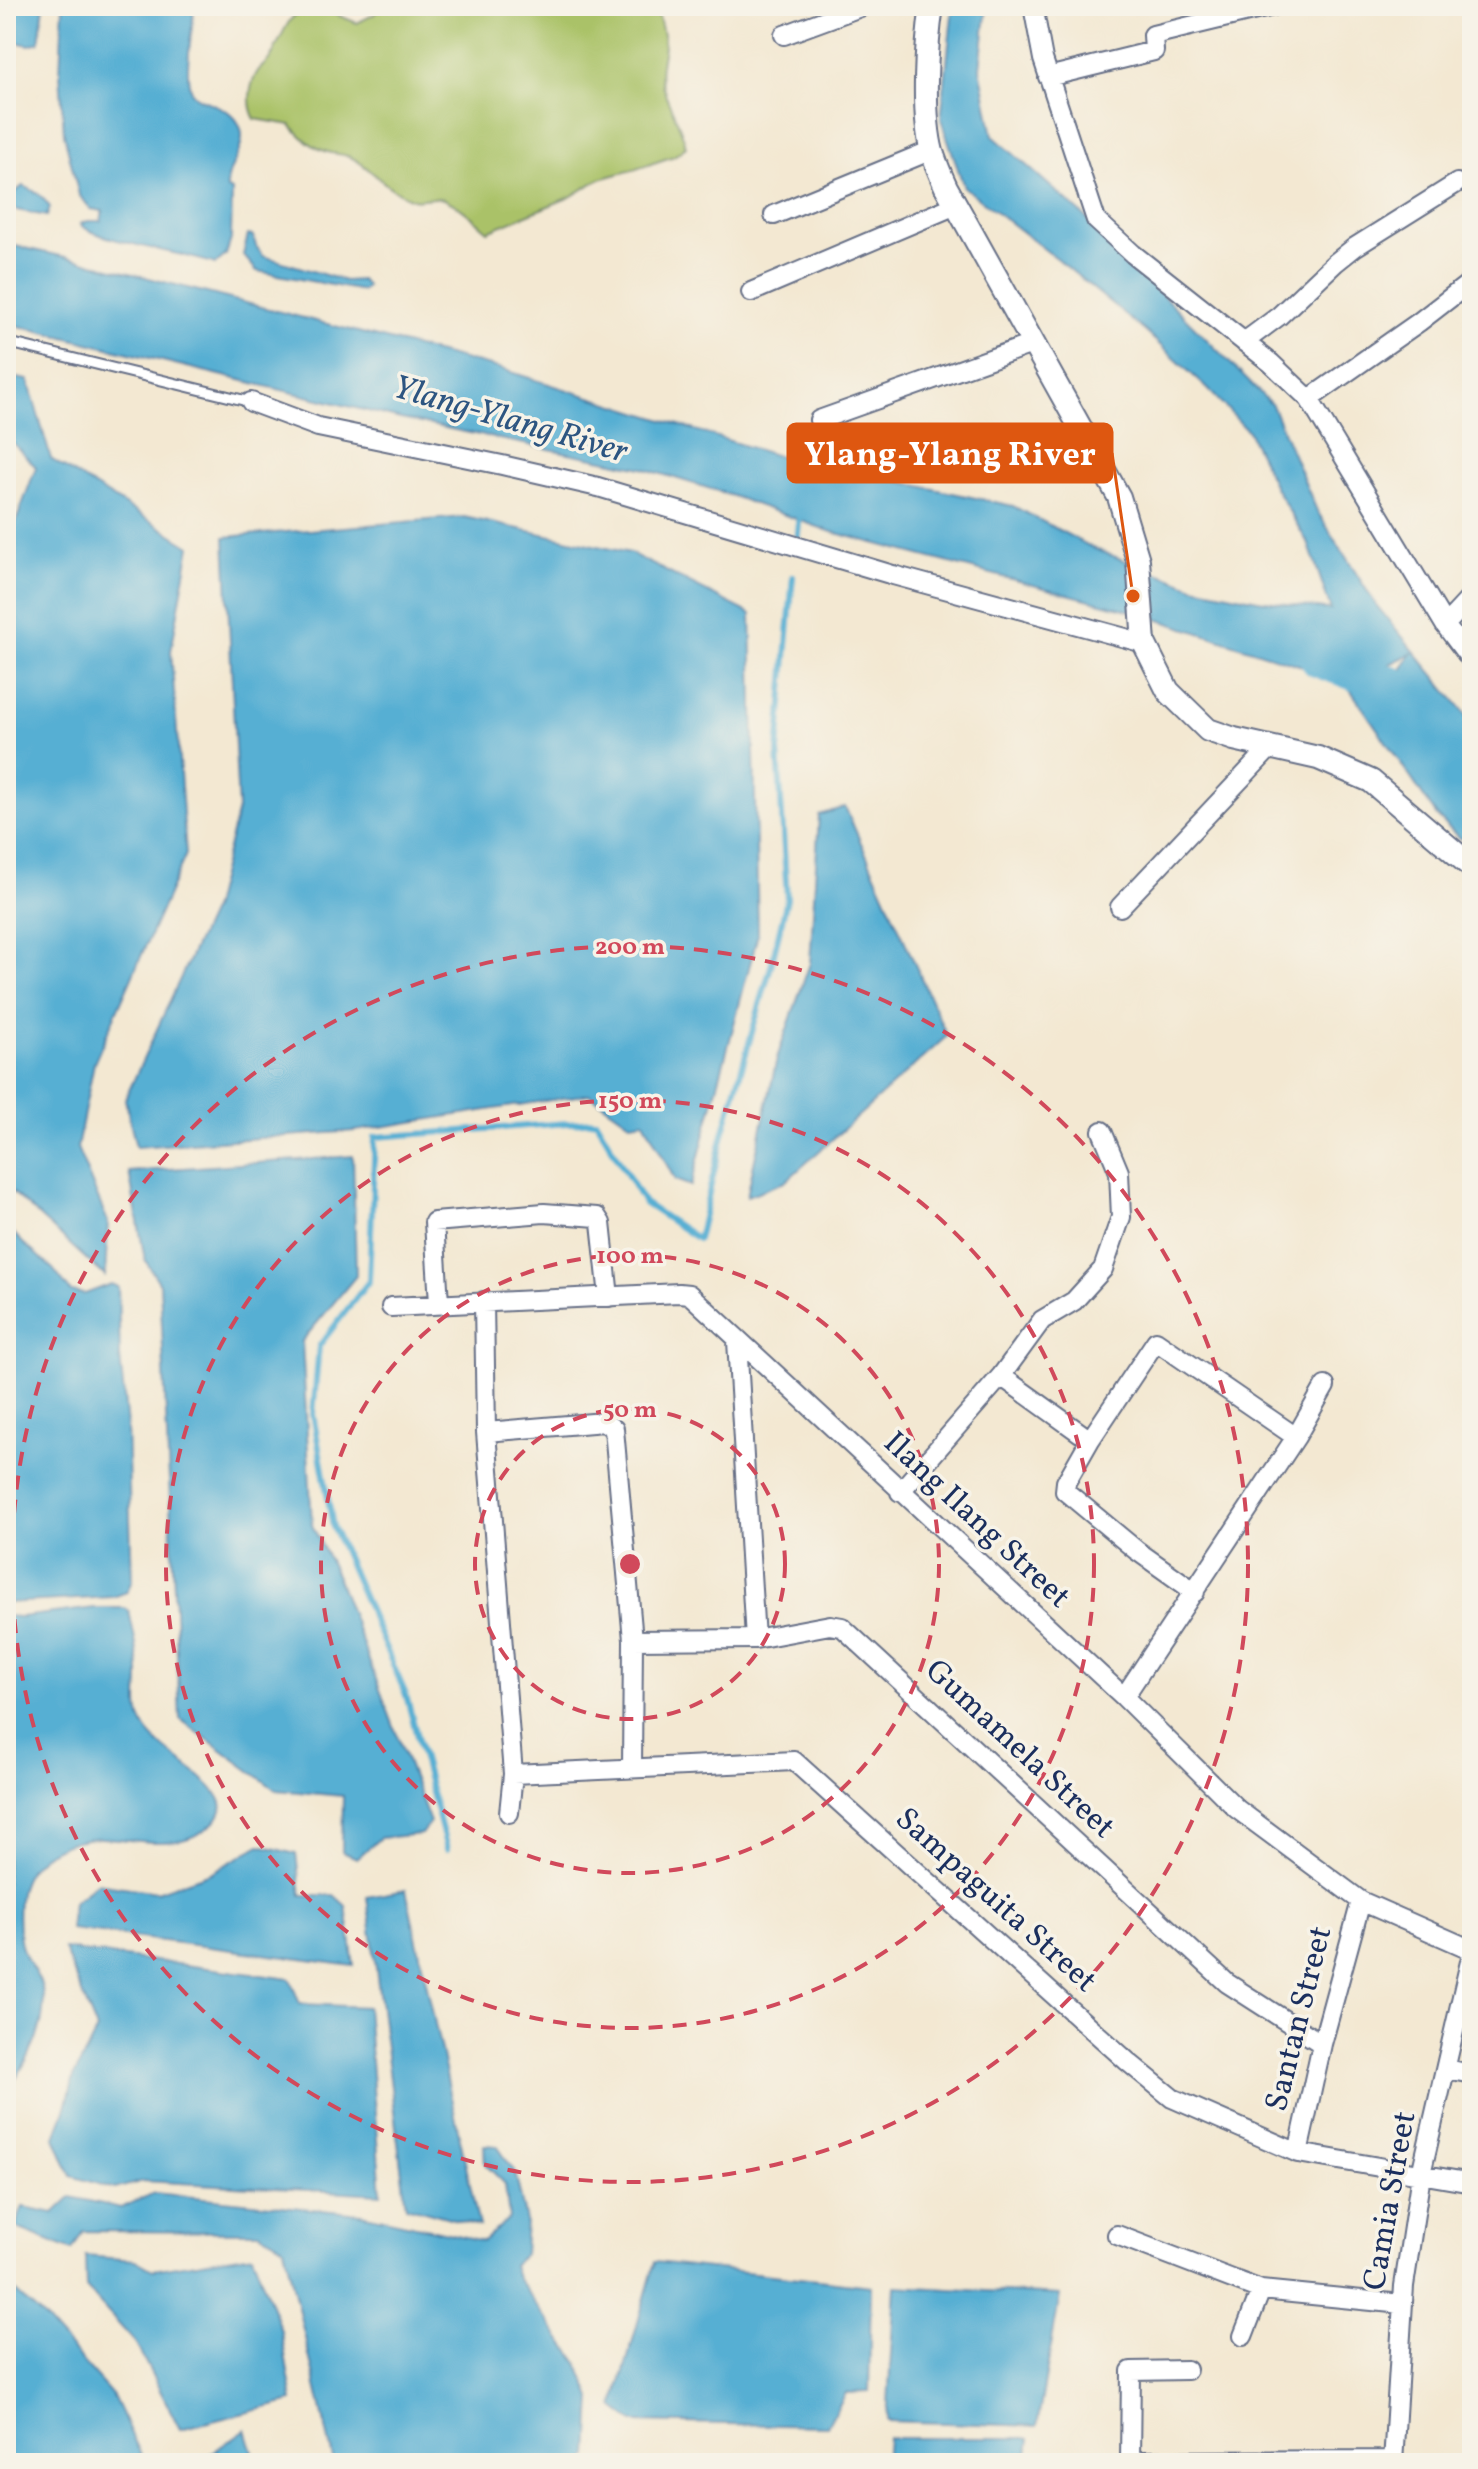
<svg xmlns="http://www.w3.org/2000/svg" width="1478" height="2469" font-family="Vollkorn,serif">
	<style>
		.green { fill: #aac267; stroke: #627862; stroke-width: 2 }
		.water { fill: #56afd3; stroke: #386f98; stroke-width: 2; fill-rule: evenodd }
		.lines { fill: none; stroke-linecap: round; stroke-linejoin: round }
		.stream { stroke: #56afd3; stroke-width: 6 }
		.river { stroke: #56afd3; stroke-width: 38 }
		.service-casing { stroke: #677087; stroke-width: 13 }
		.minor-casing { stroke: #677087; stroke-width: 22 }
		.tertiary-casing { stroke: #677087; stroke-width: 26 }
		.service { stroke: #fff; stroke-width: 9 }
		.minor { stroke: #fff; stroke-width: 18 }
		.tertiary { stroke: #fff; stroke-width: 22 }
		.ring { fill: none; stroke: #d1495b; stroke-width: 4; stroke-dasharray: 14 10 }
		.labels { text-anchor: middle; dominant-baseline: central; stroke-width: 7; stroke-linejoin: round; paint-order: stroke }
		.street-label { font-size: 32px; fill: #1b2f5e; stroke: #f7f3e8 }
		.water-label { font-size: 34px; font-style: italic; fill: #2d5581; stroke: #f7f3e8 }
		.centre { fill: #d1495b; stroke: #f7f3e8; stroke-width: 4 }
		.ring-label { font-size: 24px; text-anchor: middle; font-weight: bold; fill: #d1495b; stroke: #f7f3e8; stroke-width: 7; stroke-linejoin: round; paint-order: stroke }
		.leader { fill: none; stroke: #de5710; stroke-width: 3 }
		.callout-dot { fill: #de5710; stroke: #f7f3e8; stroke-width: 3 }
		.callout { fill: #de5710; stroke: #de5710; stroke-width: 3 }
		.callout-label { font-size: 34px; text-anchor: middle; font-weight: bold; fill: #fff }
	</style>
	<rect width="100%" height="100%" fill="#f7f3e8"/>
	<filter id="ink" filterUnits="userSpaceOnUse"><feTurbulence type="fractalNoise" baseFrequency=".0125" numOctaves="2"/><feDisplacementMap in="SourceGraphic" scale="16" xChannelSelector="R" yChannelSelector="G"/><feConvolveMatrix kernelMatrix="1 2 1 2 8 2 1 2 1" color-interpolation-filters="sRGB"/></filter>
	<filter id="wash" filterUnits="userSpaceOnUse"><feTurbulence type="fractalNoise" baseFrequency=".006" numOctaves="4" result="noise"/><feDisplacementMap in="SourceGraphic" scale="32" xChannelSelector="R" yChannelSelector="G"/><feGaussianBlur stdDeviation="1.8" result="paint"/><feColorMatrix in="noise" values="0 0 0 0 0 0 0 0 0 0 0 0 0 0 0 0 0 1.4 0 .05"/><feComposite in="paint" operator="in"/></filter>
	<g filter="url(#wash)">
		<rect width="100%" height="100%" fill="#f3e8d2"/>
		<path class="green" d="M307 6H326L340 16 357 23 373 15 382 6H655C659 17 663 32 664 43 664 56 658 67 661 81 667 104 681 123 686 147L674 156 636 169 600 179 570 197 488 231C476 221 451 197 436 198 416 198 421 204 400 193 380 184 369 165 350 157 344 154 337 154 331 153 313 148 303 139 291 125L255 119C247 105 249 85 258 71 262 66 268 62 271 57 282 38 286 16 307 6Z"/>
		<path class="water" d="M6 6H44L39 42 29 45 6 40Z
			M63 6H194C193 28 184 69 190 88 195 106 231 100 241 129 247 149 225 169 227 189L232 191 231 239 226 255 215 264C187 253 95 241 80 224L88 221H101L103 211 91 209 79 195 64 134 60 73Z
			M953 6H987L980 68 993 136 1083 215 1272 405 1317 511 1376 605 1462 709 1472 725V842L1459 838 1437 816 1347 685 1305 667 1132 611 832 532 721 492 642 468 401 419 6 323V244L75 259 498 368 771 454 1013 506 1095 549 1194 587 1258 600 1331 610 1309 545 1275 487 1248 431 1208 389 1146 332 1061 262 964 187 941 119ZM1412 653 1391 685 1349 684Z
			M23 186C36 191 42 196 50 207L47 216 6 208V191L14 193Z
			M248 235 253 236 256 246 263 256 345 281 361 280 367 286 363 291 257 271 243 255Z
			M6 376 28 380 51 459 190 546 171 651 186 854 94 1063 77 1148 108 1222 105 1276 6 1186V549L36 467 6 436Z
			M464 517 630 553 751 614 758 934 691 1186 675 1180 644 1121 630 1123 589 1094 355 1131 136 1147 125 1099 213 907 238 809 225 537Z
			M845 807 947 1036 785 1182 747 1196 777 1058 810 963 819 815Z
			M353 1156 356 1276 302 1341 312 1525 338 1579 430 1822 421 1834 380 1838 357 1858 342 1852 343 1796 276 1790 180 1719 160 1284 145 1260 129 1172Z
			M6 1225 23 1243 53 1269 71 1292 85 1294 111 1284 118 1287 120 1357 127 1426 132 1580 127 1592 113 1597 6 1603Z
			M95 1608H125L129 1611C133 1630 138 1650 139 1670 140 1690 133 1712 146 1729 162 1753 210 1777 220 1800 224 1808 220 1815 215 1821 182 1855 141 1838 100 1838 70 1838 32 1854 22 1885 17 1899 17 1936 23 1951 29 1964 38 1974 42 1988 50 2027 25 2064 6 2095V1616L20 1617Z
			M260 1845 296 1854 301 1895H334L346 1906 354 1966 70 1929 73 1902 97 1883 157 1892 211 1873Z
			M406 1890 479 2226 406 2206 367 1897Z
			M64 1949 290 1979 300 2004 367 2007 381 2194 143 2181 115 2189 71 2176 55 2137 66 2108 74 2076 97 2030Z
			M484 2145 497 2146 515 2172 526 2221 524 2253 513 2266 517 2278 578 2363 592 2398 589 2456 583 2463H334L284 2247 259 2232 83 2231 72 2250 15 2227 23 2207 54 2213 71 2197 121 2208 154 2193 361 2214 484 2241 509 2218 505 2184 485 2164Z
			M252 2254 281 2331 293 2401 180 2429 135 2342 86 2288 85 2256 135 2260 153 2270Z
			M655 2262 871 2286 869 2392 846 2393 827 2426 634 2422 614 2407Z
			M6 2283 43 2317 113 2396 145 2463H6Z
			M895 2286 1060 2295 1037 2426 887 2421Z
			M246 2429 255 2459 293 2463H197Z
			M888 2438H1030L1027 2463H886Z"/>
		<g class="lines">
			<path class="stream" d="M797 542 800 514
				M447 1849 406 1695 333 1527 313 1414 319 1346 369 1281 375 1137 596 1121 644 1203 698 1239 723 1134 771 966 787 899 778 750 793 576"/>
			<path class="river" d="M1319 659 1391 685 1472 785"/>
		</g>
	</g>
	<g filter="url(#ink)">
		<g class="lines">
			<defs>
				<path id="service" d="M6 342 251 402"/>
				<path id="minor" d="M1033 6 1043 59 1096 220 1133 254 1271 363 1309 399 1445 625 1472 661
					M784 35 863 6
					M1048 77 1154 51 1153 35 1273 6
					M774 215 932 150
					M751 292 956 205
					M1244 342 1279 316 1335 263 1355 247 1457 183
					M1309 399 1419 322 1472 281
					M251 402 318 427 502 465 598 487 893 575 1144 643
					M819 420 1032 344
					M1445 625 1472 596
					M1120 907 1270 748
					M484 1301 486 1432 513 1774 509 1813
					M439 1303 434 1222 544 1213 597 1217 601 1223 609 1297
					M391 1307 679 1293 689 1294 1124 1697 1237 1809 1361 1901 1472 1950
					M737 1341 755 1639
					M1001 1376 1090 1440
					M486 1432 604 1422 614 1429 633 1640 632 1768
					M900 1492 1001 1376 1042 1320 1074 1301 1103 1269 1121 1217 1119 1172 1102 1131
					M1195 1592 1136 1550 1065 1491 1066 1482 1090 1440 1156 1341 1296 1437
					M633 1640 755 1639 830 1625 842 1627 1227 1983 1322 2044
					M1124 1697 1296 1437 1325 1386
					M513 1774 794 1761 1127 2061 1172 2098 1298 2153 1472 2183
					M1446 2069 1472 2074
					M1298 2153 1322 2044 1361 1901
					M1117 2235 1261 2290 1402 2304
					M1243 2336 1261 2290
					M1187 2370 1131 2371 1130 2461 1393 2460
					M1393 2463 1404 2286 1421 2174 1472 1953"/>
				<path id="tertiary" d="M932 6C926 45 922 114 932 152 936 164 941 176 946 187L1119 497 1138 560 1144 643 1168 691 1208 730 1234 739 1318 758 1371 781 1472 867"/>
			</defs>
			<use href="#service" class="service-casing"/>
			<use href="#minor" class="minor-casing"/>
			<use href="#tertiary" class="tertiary-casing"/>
			<use href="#service" class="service"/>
			<use href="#minor" class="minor"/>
			<use href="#tertiary" class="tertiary"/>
		</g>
	</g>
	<g class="ring">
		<circle cx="630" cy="1564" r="155"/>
		<circle cx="630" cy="1564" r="309"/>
		<circle cx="630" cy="1564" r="464"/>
		<circle cx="630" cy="1564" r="618"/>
	</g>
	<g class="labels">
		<g class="street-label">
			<text transform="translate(976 1521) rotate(43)">Ilang Ilang Street</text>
			<text transform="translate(1019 1750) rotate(43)">Gumamela Street</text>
			<text transform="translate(995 1901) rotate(42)">Sampaguita Street</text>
			<text transform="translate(1300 2019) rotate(-76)">Santan Street</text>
			<text transform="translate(1391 2201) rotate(-80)">Camia Street</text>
		</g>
		<g class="water-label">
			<text transform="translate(510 421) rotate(16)">Ylang-Ylang River</text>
		</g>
	</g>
	<circle cx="630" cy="1564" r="12" class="centre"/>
	<g class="ring-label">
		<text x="630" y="954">200 m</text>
		<text x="630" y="1108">150 m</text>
		<text x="630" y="1263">100 m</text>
		<text x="630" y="1417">50 m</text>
	</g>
	<path class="leader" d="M1133 596L1112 453"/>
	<circle class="callout-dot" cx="1133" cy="596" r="8"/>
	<rect class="callout" x="788" y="424" width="324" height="58" rx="8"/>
	<g class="callout-label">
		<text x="950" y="465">Ylang-Ylang River</text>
	</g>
	<rect width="1478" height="2469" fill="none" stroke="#f7f3e8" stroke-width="32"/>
</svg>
